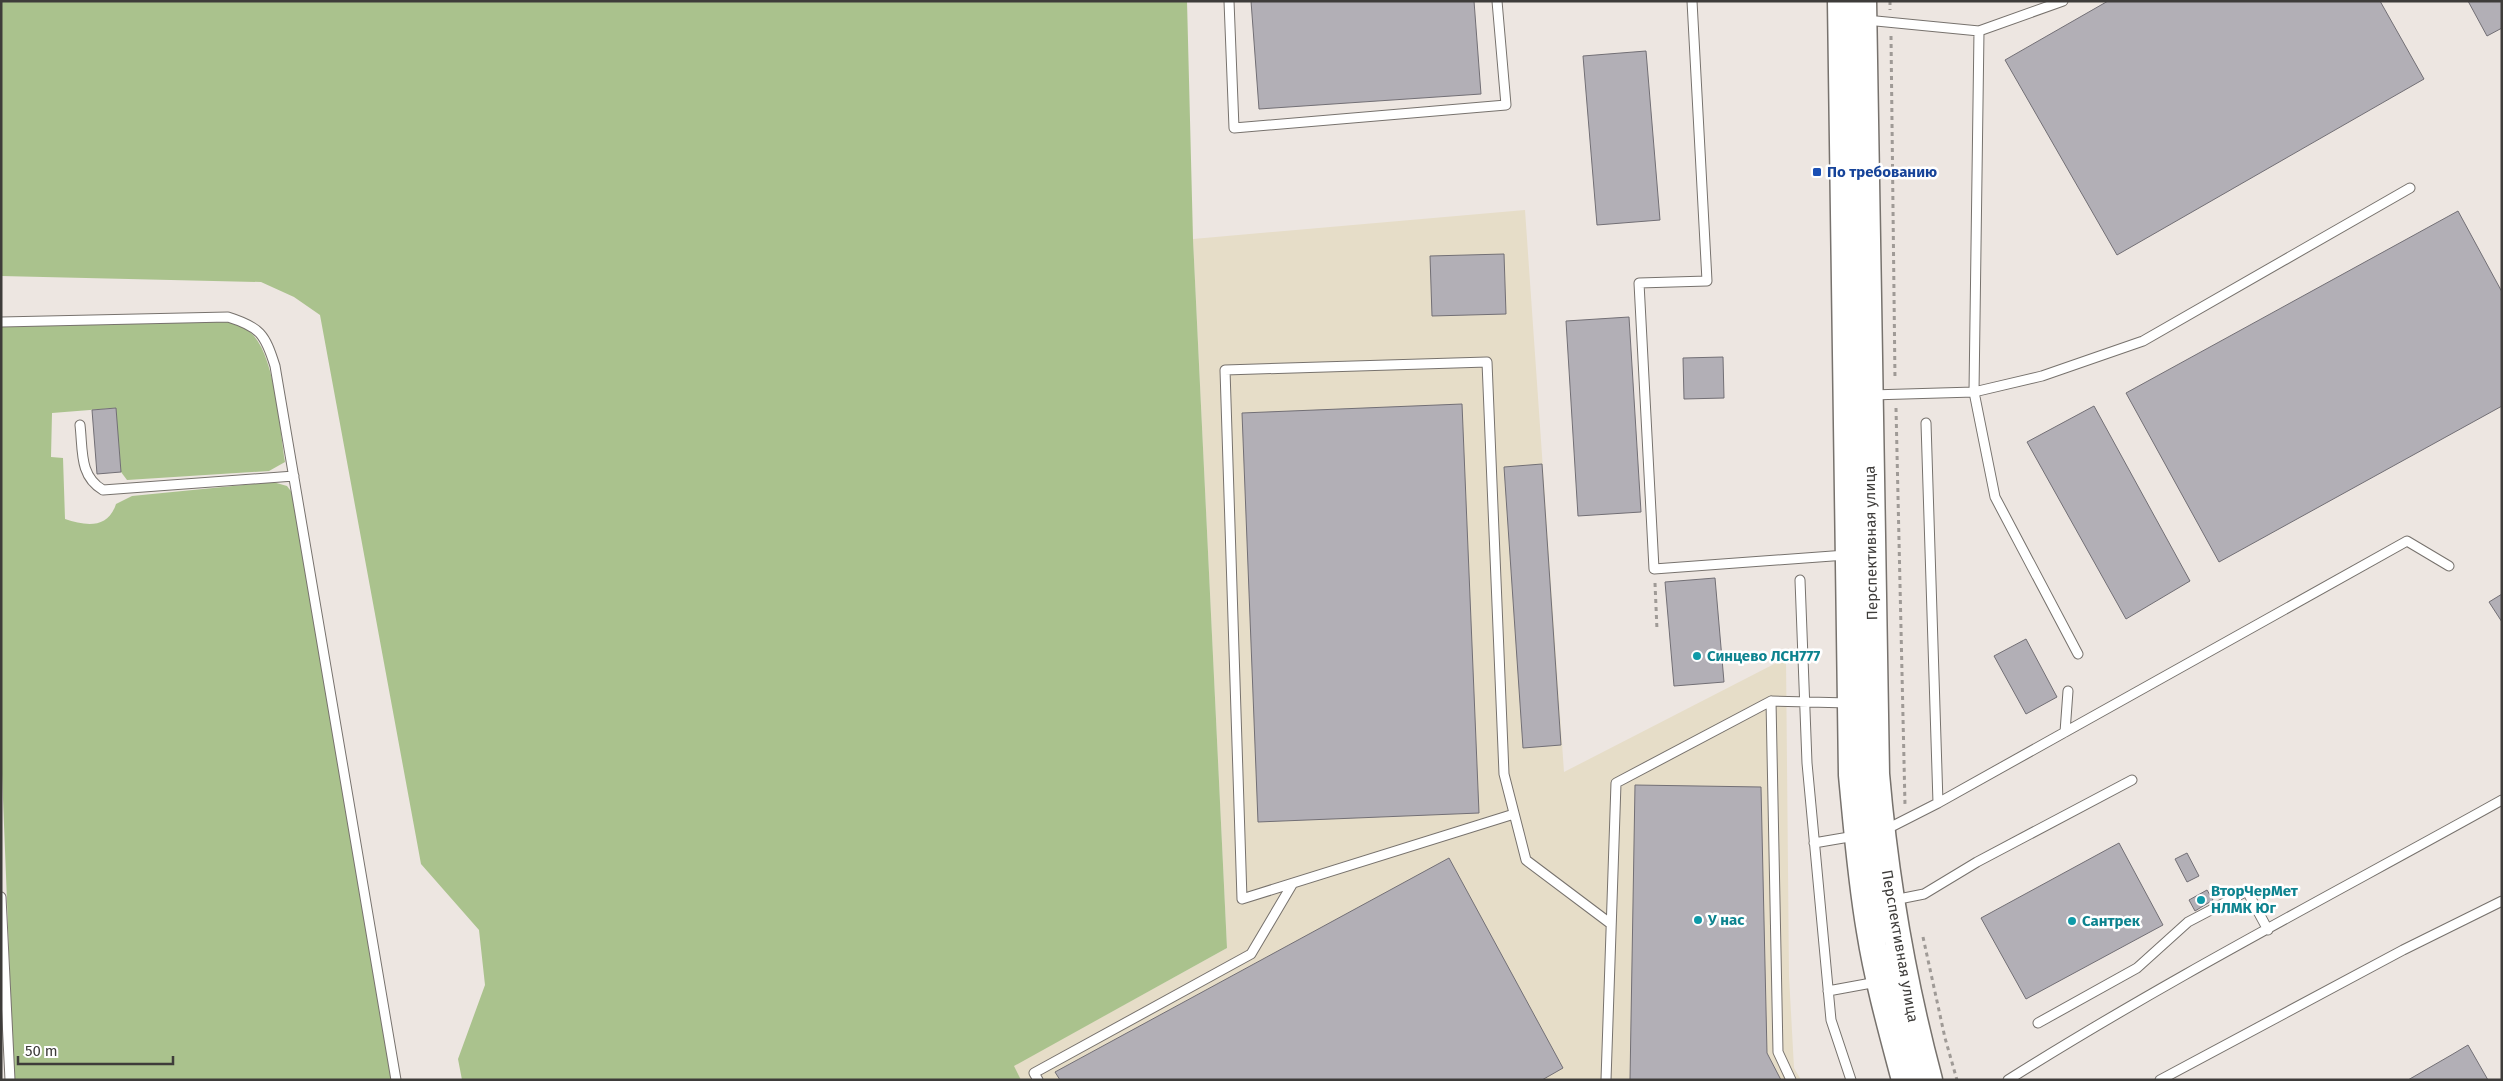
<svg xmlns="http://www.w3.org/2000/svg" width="2503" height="1081" font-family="'Fira Sans',sans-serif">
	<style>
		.commercial { fill: #e6ddc8 }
		.green { fill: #aac28d }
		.building { fill: #b2afb6; stroke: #726f75 }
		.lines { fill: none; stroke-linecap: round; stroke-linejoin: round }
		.service-casing { stroke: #77726d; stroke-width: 11 }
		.primary-casing { stroke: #77726d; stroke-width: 29 }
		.path { stroke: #9f9a96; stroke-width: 3; stroke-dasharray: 4 4; stroke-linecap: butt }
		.service { stroke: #fff; stroke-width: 9 }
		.primary { stroke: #fff; stroke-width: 26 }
		.transit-dot { fill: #1a4fb4; stroke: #fff; stroke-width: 2 }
		.culture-dot { fill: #0f9aa8; stroke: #fff; stroke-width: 2 }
		.labels { text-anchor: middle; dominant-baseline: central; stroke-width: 5; stroke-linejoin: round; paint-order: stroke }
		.transit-label { font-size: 15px; font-weight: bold; fill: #164399; stroke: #fff; text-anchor: start }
		.street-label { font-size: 15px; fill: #3e3c3a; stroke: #fff }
		.culture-label { font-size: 15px; font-weight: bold; fill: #0d838f; stroke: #fff; text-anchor: start }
	</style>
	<rect width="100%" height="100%" fill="#ede6e1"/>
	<path class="commercial" d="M1525 210 1564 772 1786 658 1789 976 1794 1068 1801 1080H1021L1013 1066 1227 948 1193 239Z"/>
	<path class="green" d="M1 1H1187L1193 239 1227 948 1014 1066 1021 1080H462L458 1059 485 985 479 930 421 864 320 315 294 297 261 282 1 276Z
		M225 321C234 323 243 326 250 332 275 352 280 431 285 462L269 471 127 480 121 472 115 408 52 413 51 457 63 458 65 519C86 526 108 529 116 504L132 496 273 482 287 486 293 494 393 1080H14L1 748V327Z"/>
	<path class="building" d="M1251 1H1474L1481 94 1259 109Z
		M2108 1H2380L2424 79 2117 255 2005 60Z
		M2468 1H2502V28L2487 36Z
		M1646 51 1660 220 1597 225 1583 56Z
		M2458 211 2502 292V406L2219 562 2126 393Z
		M1504 254 1506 314 1432 316 1430 256Z
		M1629 317 1641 512 1578 516 1566 321Z
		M1723 357 1724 398 1684 399 1683 358Z
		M1462 404 1479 813 1258 822 1242 413Z
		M2094 406 2190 581 2126 619 2027 442Z
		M116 408 121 472 97 474 92 410Z
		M1542 464 1561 745 1523 748 1504 467Z
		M1715 578 1724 682 1674 686 1665 582Z
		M2502 594V622L2489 602Z
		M2026 639 2057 697 2026 714 1994 656Z
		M1635 785 1761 787 1767 1053 1781 1080H1630Z
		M2119 843 2163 925 2026 999 1981 918Z
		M2187 853 2199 876 2187 882 2175 859Z
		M1449 858 1563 1068 1542 1080H1060L1055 1072Z
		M2207 890 2213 900 2195 911 2189 900Z
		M2468 1045 2488 1080H2408L2453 1054Z"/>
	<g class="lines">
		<defs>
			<path id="service" d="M1229 1 1234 128 1506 105 1497 1
				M1692 1 1707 281 1639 283 1654 569 1846 555
				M1866 20 1979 31 2063 1
				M1979 31 1974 392 1995 497 2078 654
				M1 322 228 317C260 327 265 334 275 366L396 1080
				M1871 395 1974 392 2042 376 2143 341 2410 188
				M80 425C83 450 79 476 103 490L294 476
				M1800 580 1807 763 1831 1020 1851 1080
				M1771 701 1849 703
				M2065 732 2068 691
				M1938 803 2407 541 2449 566
				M1514 814 1242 899 1225 370 1487 362 1504 774 1526 860 1611 924
				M1885 830 1938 803 1926 423
				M1814 843 1855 836
				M1 897 10 1080
				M1894 900 1924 894 1977 862 2132 780
				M1828 991 1877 982
				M2038 1023 2137 968 2188 922 2247 891 2268 930
				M1038 1080 1034 1073 1251 954 1293 883
				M1606 1080 1616 783 1771 701 1778 1052 1791 1080
				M2008 1080C2168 979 2337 892 2502 800
				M2160 1080 2403 950 2502 901"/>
			<path id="primary" d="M1841 1 1852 775C1857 827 1861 879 1870 931 1878 981 1892 1031 1905 1080
				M1863 1 1876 774C1885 878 1902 979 1929 1080"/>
		</defs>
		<use href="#service" class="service-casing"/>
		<use href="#primary" class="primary-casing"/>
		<path class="path" d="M1890 1V10
			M1891 36 1895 380
			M1896 408 1905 805
			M1655 583 1657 630
			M1923 937 1945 1038 1957 1080"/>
		<use href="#service" class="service"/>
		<use href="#primary" class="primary"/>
	</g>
	<rect class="transit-dot" x="1812" y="167" width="10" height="10" rx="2.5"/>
	<g class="culture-dot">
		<circle cx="1697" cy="656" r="5"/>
		<circle cx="2201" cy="900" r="5"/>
		<circle cx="1698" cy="920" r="5"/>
		<circle cx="2072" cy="921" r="5"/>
	</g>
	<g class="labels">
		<g class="transit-label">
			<text x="1827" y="172">По требованию</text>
		</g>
		<g class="street-label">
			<text transform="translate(1871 543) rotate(-91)">Перспективная улица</text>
			<text transform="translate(1900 946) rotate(80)">Перспективная улица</text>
		</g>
		<g class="culture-label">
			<text x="1707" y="656">Синцево ЛСН777</text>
			<text x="2211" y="891">ВторЧерМет<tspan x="2211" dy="17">НЛМК Юг</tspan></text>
			<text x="1708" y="920">У нас</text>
			<text x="2082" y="921">Сантрек</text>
		</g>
	</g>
	<rect width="2503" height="1081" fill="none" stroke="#3e3c3a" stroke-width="5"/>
	<path d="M18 1056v8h155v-8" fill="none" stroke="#3e3c3a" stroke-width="2.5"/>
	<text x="25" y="1056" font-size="15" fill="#3e3c3a" stroke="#ffffff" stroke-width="4" paint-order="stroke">50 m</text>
</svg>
